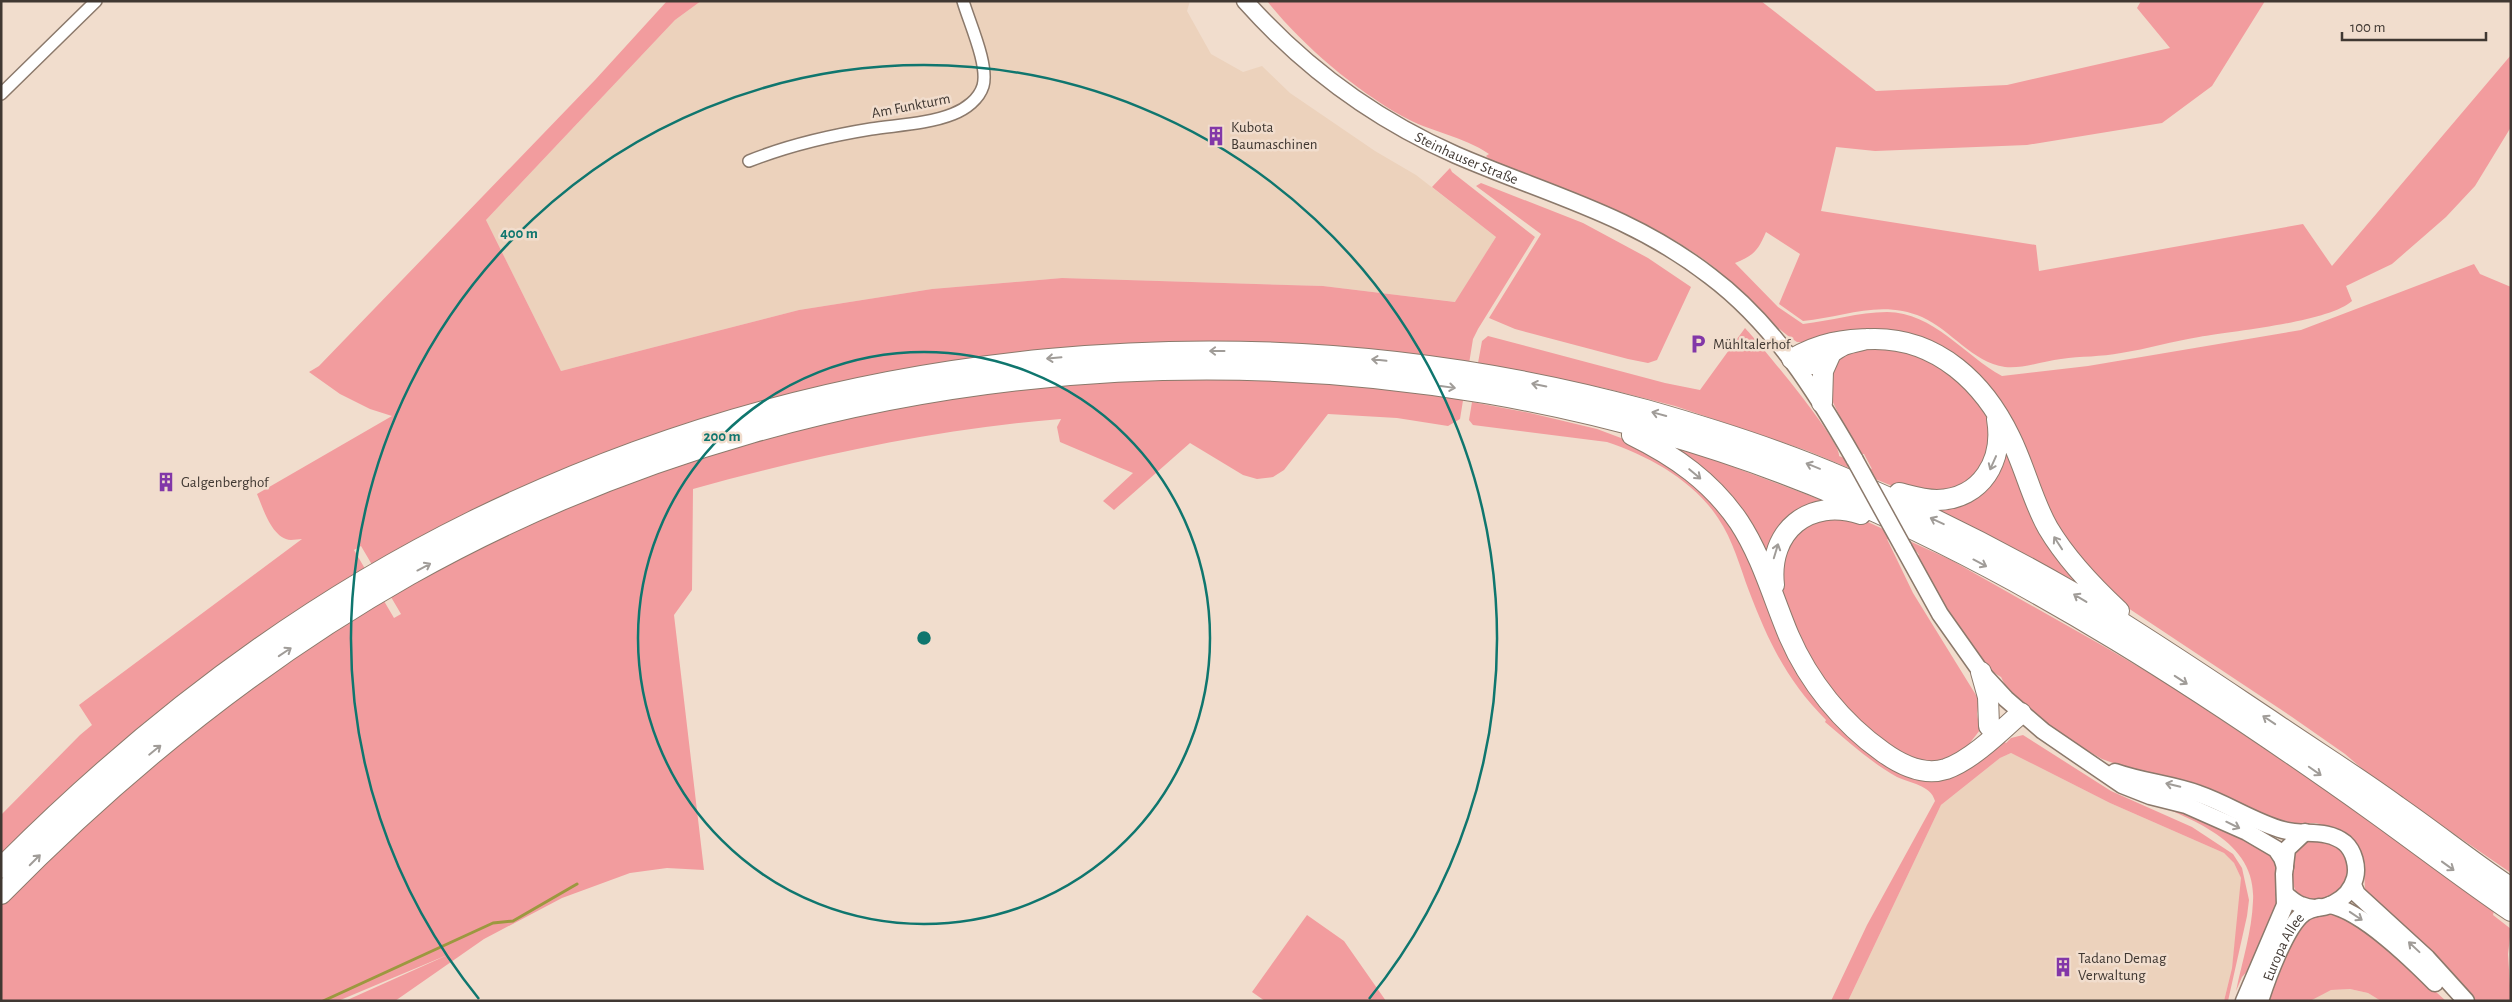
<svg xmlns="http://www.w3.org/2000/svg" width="2512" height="1002" font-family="'Alegreya Sans',sans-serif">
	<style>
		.built { fill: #ecd2bc }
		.green { fill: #f29c9e; fill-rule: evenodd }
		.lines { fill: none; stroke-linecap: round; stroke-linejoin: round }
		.stream { stroke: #9c983f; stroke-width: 3 }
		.minor-casing { stroke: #8b796b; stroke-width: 14 }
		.secondary-casing { stroke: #8b796b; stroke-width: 19 }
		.motorway-casing { stroke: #8b796b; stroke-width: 22 }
		.minor { stroke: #fff; stroke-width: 11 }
		.secondary { stroke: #fff; stroke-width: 16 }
		.motorway { stroke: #fff; stroke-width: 20 }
		.secondary-bridge-casing { stroke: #8b796b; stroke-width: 19; stroke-linecap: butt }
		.secondary-bridge { stroke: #fff; stroke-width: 16 }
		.oneway { stroke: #a09c98 }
		.ring { fill: none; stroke: #0f766e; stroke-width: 2.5 }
		.labels { text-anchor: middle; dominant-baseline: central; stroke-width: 5; stroke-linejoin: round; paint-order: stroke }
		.street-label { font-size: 15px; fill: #403832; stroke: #f1ddcd }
		.poi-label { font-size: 15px; fill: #403832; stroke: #f1ddcd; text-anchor: start }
		.centre { fill: #0f766e; stroke: #f1ddcd; stroke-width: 2.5 }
		.ring-label { font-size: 15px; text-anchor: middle; font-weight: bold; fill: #0f766e; stroke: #f1ddcd; stroke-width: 5; stroke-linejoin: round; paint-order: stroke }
	</style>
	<rect width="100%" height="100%" fill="#f1ddcd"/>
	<path class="built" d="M701 1H1190L1187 11 1211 54 1243 72 1262 66 1290 93 1375 151 1416 175 1496 237 1456 302 1323 286 1062 278 932 289 799 310 561 371 486 220 675 20Z
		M2011 753 2110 803 2224 853 2234 863 2241 878 2240 904 2232 968 2224 1001H1848L1941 805 2000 758Z
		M2350 989 2368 993 2381 1001H2310L2314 997 2331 990Z"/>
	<path class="green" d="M667 1H701L675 20 486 220 561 371 799 310 932 289 1062 278 1323 286 1455 302 1496 237 1432 187 1450 168 1452 172 1535 237 1478 329 1473 339 1460 419 1448 426 1397 418 1328 414 1284 470 1273 477 1257 479 1243 475 1190 443 1114 510 1103 501 1133 473 1060 442 1057 427 1061 419C936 429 813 456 693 489L692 590 674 615 704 870 667 868 630 873 562 898 484 939 395 1001H345L452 953 338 1001H1V815L80 735 92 725 79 705 302 539C299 539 295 540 291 540 272 539 263 508 257 494L392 416 370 409 340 394 309 372 319 366 595 80ZM361 546 401 614 394 618 354 550Z
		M1267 1H1761L1876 91 2007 85 2170 48 2137 8 2141 1H2265L2212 86 2162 123 2027 145 1875 151 1836 147 1821 211 2036 245 2039 271 2303 224 2332 266 2511 55V127L2475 186 2446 217 2392 264 2346 286 2352 301C2329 322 2233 331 2199 337 2173 341 2147 349 2121 353 2101 357 2081 356 2061 359 2044 361 2022 369 2005 367 1972 362 1951 330 1922 317 1881 299 1844 317 1803 321L1779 304 1800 254 1766 232C1758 250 1755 255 1735 263L1778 307 1803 324C1831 321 1858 312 1887 312 1933 312 1965 356 2002 376L2088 366 2301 330 2474 264 2480 274 2511 287V873L2373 778 2345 754 2292 717 2119 602 2076 561 2034 486 1938 346 1797 342C1766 322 1744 291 1715 268 1649 216 1567 191 1489 162L1490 160 1486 156 1489 154C1463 136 1430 132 1402 116 1354 89 1301 44 1267 1Z
		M1481 183 1583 223 1648 258 1691 287 1657 360 1648 363 1628 359 1515 329 1489 318 1541 234 1476 186Z
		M1745 328C1760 344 1842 442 1839 456L1872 469 1864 454H1858L1827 390 1832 362 1849 348H1897L1955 372 1992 422 1993 456 1957 493 1897 488 1808 451 1675 406 1604 388 1478 363 1482 341 1488 336 1665 383 1700 390Z
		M1472 402 1530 413 1597 429 1637 444 1674 463 1734 521 1796 663 1911 775 2000 738 2006 743 2011 738 2023 735 2111 791 2192 827 2233 854 2242 868 2249 900 2247 916 2228 1001H2224L2232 968 2241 878 2234 863 2224 853 2110 803 2011 753 2000 758 1941 805 1848 1001H1831L1867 925 1935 801C1931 785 1909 783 1897 777 1870 762 1848 741 1825 722L1826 720C1787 681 1769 643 1749 591 1740 567 1733 540 1718 518 1694 481 1649 456 1607 442L1473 425 1469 420Z
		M2003 445 2090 591 1931 506 1946 503Z
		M1674 448 1707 457 1824 501 1769 565Z
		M1811 517 1859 518 1951 560 2105 647 2166 683 2322 787 2494 911 2493 915 2511 929 2508 954 2511 1001H2472L2365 892 2364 864 2360 850 2353 838 2340 830 2316 823 2290 824 2269 818 2235 800 2180 779 2138 772 2102 759 2069 740 2039 718 2007 689 2001 677 1991 671 1949 616 1914 557 1919 555 1917 552 1887 539 1913 593 1979 700 1977 714 1980 730 1962 753 1950 760 1915 762 1854 721 1801 648 1781 600 1782 547Z
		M2140 795 2237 834 2271 855 2275 863 2277 897 2274 915 2259 944 2253 965 2242 977 2236 991C2242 962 2252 931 2253 901 2257 838 2185 817 2138 797Z
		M2306 840C2318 841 2330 840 2339 849 2354 861 2350 887 2334 896 2324 900 2313 898 2303 902 2287 884 2293 868 2295 846Z
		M2340 913 2363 926 2446 1001H2381L2368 993 2350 989 2331 990 2310 1001H2267C2275 979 2290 925 2312 916 2320 913 2331 913 2340 913Z
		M1307 915 1344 941 1386 1001H1265L1252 992Z"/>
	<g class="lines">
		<path class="stream" d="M323 1001 493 923 513 921 577 884"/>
		<defs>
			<path id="minor" d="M1 94 96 1
				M749 161C789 145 828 136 871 129 897 125 928 124 953 114 966 109 979 99 983 86 989 65 969 22 963 1"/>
			<g id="secondary">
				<path id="s1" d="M1245 1C1304 67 1374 119 1456 155 1546 194 1630 214 1710 276 1774 324 1816 392 1855 460"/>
				<path d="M1903 547 1940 614 1981 672 2006 699 2043 731 2122 785 2150 796 2186 805 2247 832 2276 849 2282 858 2285 867"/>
				<path d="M2115 772C2143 782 2172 784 2199 794 2228 804 2254 822 2283 830 2304 836 2326 828 2345 843 2354 851 2358 867 2355 878 2349 900 2323 914 2301 905 2295 903 2290 898 2285 894"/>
				<path d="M2353 885 2357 894 2427 958 2466 1001"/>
				<path d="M2330 905C2363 912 2410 958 2435 983"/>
				<path d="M2244 1001 2285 905 2284 874 2287 849 2305 832"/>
				<path id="s2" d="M2260 1001C2267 979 2286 926 2304 913 2308 910 2314 909 2319 907"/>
			</g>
			<path id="motorway" d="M1867 339C1860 341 1852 342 1844 345 1824 354 1816 374 1792 359 1820 343 1843 339 1875 339 1938 339 1984 383 2010 437 2025 467 2032 500 2048 528 2067 560 2092 586 2119 611
				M1822 403 1823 371 1831 353
				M1632 435C1675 456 1712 482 1739 522 1762 557 1773 598 1789 636 1809 682 1842 723 1883 752 1901 765 1924 776 1946 769 1972 760 2001 731 2021 713
				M1899 493C1911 496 1924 500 1937 500 1982 499 2004 460 1997 419
				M1774 585C1768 531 1809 497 1861 514
				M1981 672 1988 697 1989 726
				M1 868C139 729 296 608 473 521 836 343 1256 304 1646 410 1713 429 1780 450 1844 478 1921 511 1997 549 2070 591 2138 631 2204 676 2270 720 2312 749 2356 776 2397 806 2436 833 2472 862 2511 888
				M1 894C123 770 257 661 409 575 843 331 1386 303 1844 498 2033 579 2207 693 2374 812 2420 845 2464 879 2511 911"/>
		</defs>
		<use href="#minor" class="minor-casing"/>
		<use href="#secondary" class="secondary-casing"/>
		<use href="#motorway" class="motorway-casing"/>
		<use href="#minor" class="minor"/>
		<use href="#secondary" class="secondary"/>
		<use href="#motorway" class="motorway"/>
		<defs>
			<path id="secondary-bridge" d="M1855 460 1903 547"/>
		</defs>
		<use href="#secondary-bridge" class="secondary-bridge-casing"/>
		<use href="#secondary-bridge" class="secondary-bridge"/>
	</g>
	<defs><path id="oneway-shaft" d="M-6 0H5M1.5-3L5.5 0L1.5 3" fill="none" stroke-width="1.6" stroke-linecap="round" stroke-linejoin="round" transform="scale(1.25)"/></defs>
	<g class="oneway">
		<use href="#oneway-shaft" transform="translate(1217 351) rotate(-180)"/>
		<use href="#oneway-shaft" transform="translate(1054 358) rotate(175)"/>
		<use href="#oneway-shaft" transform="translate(1379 360) rotate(-174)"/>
		<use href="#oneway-shaft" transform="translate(1539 385) rotate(-169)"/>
		<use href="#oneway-shaft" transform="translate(1448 387) rotate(8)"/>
		<use href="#oneway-shaft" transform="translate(1659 414) rotate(-165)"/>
		<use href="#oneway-shaft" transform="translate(1993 463) rotate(114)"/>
		<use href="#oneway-shaft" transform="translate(1813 466) rotate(-158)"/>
		<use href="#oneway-shaft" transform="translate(1695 474) rotate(40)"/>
		<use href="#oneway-shaft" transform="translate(1937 521) rotate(-155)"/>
		<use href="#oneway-shaft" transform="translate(2058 543) rotate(-123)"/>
		<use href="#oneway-shaft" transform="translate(1776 551) rotate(-73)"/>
		<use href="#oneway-shaft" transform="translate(1980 563) rotate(28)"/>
		<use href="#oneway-shaft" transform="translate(424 567) rotate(-28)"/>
		<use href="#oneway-shaft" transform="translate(2080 598) rotate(-149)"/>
		<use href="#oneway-shaft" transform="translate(285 652) rotate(-34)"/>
		<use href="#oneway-shaft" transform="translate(2181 680) rotate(33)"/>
		<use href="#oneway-shaft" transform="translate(2269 720) rotate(-146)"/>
		<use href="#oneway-shaft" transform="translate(155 750) rotate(-39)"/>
		<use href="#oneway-shaft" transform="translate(2315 771) rotate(35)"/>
		<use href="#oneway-shaft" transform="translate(2173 785) rotate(-167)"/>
		<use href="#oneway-shaft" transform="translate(2233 825) rotate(26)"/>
		<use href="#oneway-shaft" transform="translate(35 860) rotate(-45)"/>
		<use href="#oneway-shaft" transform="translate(2448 866) rotate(36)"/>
		<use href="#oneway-shaft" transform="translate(2356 916) rotate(34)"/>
		<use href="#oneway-shaft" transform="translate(2414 947) rotate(-137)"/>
	</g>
	<g class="ring">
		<circle cx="924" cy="638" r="286"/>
		<path d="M479 999A573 573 0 1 1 1369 999"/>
	</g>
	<defs>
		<symbol id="building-bare" viewBox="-9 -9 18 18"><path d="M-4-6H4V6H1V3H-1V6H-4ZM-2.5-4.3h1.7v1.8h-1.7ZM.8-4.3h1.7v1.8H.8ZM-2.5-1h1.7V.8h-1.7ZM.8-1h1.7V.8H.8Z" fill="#8237a8" stroke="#f1ddcd" stroke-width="2.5" paint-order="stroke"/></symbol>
		<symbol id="parking-bare" viewBox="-9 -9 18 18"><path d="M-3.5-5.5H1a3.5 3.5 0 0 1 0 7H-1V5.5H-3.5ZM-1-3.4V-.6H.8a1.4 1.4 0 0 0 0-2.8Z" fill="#8237a8" stroke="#f1ddcd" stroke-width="2.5" paint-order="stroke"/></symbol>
	</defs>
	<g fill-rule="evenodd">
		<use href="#building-bare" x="1202" y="122" width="28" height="28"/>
		<use href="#parking-bare" x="1684" y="330" width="28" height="28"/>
		<use href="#building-bare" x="152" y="468" width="28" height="28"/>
		<use href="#building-bare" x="2049" y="953" width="28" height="28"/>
	</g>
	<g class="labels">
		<g class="street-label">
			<text transform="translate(911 106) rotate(-11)">Am Funkturm</text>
			<text stroke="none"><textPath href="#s1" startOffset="274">Steinhauser Straße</textPath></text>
			<text stroke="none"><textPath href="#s2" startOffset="59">Europa Allee</textPath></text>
		</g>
		<g class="poi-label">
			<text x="1231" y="127">Kubota<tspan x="1231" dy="17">Baumaschinen</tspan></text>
			<text x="1713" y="344">Mühltalerhof</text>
			<text x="181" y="482">Galgenberghof</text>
			<text x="2078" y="958">Tadano Demag<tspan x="2078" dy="17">Verwaltung</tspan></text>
		</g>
	</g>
	<circle cx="924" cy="638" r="8" class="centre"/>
	<g class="ring-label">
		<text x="519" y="238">400 m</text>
		<text x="722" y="441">200 m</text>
	</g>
	<rect width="2512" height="1002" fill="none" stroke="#403832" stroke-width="5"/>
	<path d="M2342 32v8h144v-8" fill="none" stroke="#403832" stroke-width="2.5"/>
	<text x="2350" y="32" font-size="15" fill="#403832" stroke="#f1ddcd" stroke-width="4" paint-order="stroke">100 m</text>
</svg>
